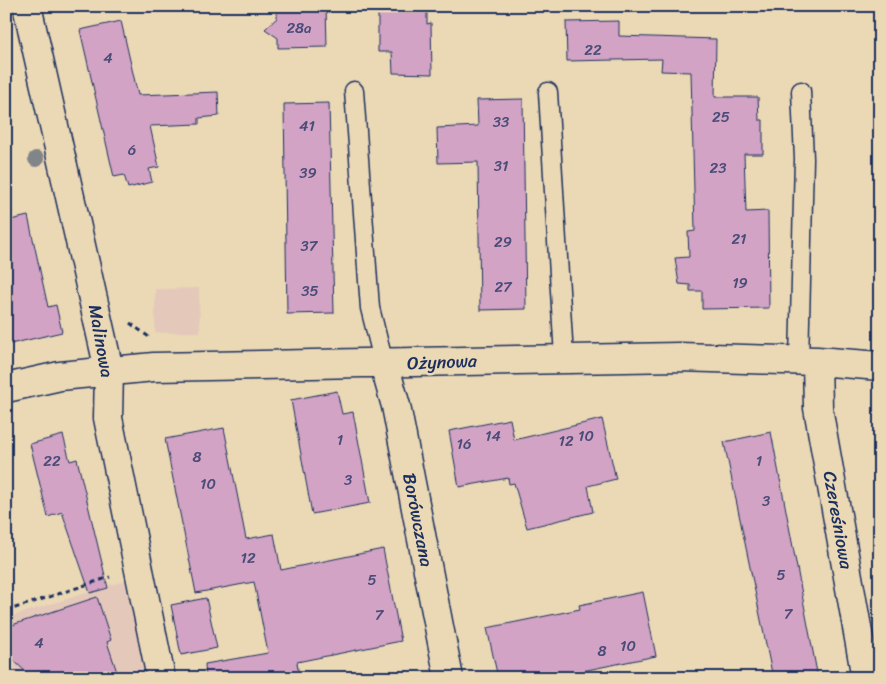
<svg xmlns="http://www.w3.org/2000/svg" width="886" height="684" font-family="Sriracha,sans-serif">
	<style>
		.built { fill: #e4c9ba }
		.building { fill: #d2a3c4; stroke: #1b2f5e }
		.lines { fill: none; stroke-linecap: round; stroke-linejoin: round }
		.service-casing { stroke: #1b2f5e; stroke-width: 21 }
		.minor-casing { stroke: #1b2f5e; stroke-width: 31 }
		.path { stroke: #1b2f5e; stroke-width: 3; stroke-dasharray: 5 4; stroke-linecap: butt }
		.service { stroke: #ebd9b6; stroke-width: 18 }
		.minor { stroke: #ebd9b6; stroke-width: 28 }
		.tree { fill: #818589 }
		.labels { text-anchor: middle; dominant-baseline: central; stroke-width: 5; stroke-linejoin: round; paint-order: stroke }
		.number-label { font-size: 15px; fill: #494c78 }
		.street-label { font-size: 18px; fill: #1b2f5e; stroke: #ebd9b6 }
	</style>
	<rect width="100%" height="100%" fill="#ebd9b6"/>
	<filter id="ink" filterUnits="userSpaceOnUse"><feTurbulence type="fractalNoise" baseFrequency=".02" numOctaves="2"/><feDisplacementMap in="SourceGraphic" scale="10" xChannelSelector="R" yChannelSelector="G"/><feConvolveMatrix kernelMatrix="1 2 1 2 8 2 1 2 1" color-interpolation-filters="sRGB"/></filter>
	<g filter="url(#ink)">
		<path class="built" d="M199 288 200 332 155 333V289Z
			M127 580 147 678H17L6 668V618Z"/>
		<path class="building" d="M277 6H326L327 47 278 48V38L265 29 277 18Z
			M427 9V24L431 23 432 74 393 73 392 52H378V10Z
			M121 21 138 95 218 92 219 116 199 118V124L150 126 159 167 149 169 152 182 128 188 124 175 114 177 80 30Z
			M619 21V36L716 39 715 97H758L759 120H763V154H744L746 212 768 211 769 308 702 309V291H690V285L679 284 675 258 689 257 688 232 695 231 691 72 661 71 662 59 567 61 566 22Z
			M523 99 526 309 480 310 478 162 438 163 437 128 478 126 477 100Z
			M329 103 334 313 287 314 284 104Z
			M28 216 48 307 56 305 62 332 6 345V221Z
			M337 391 342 414 353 412 370 503 312 514 291 400Z
			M510 419 514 440 602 419 616 479 588 486 593 512 527 528 514 483 509 484 508 478 459 487 449 431Z
			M224 428 246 539 274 534 281 570 383 549 401 641 297 662 299 678H206L205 664 268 653 254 582 196 593 170 464 165 439Z
			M771 432 801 589 818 678H773L724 442Z
			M63 435 70 461 77 459 108 588 90 593 62 512 48 517 30 444Z
			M643 592 656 656 548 678H498L487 628 580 609 579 605Z
			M97 597 111 640 107 642 119 678H32L6 653V627Z
			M206 598 217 648 181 655 171 605Z"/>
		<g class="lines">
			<defs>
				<path id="service" d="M354 91 370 308 384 364
					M548 92 564 357
					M799 361 804 159 801 91"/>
				<path id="minor" d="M27 6 109 370 108 418 161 678
					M817 361 818 408 866 678
					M384 364 396 406 449 678
					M6 388 60 376 154 367 679 357 817 361 880 366"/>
			</defs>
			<use href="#service" class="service-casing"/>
			<use href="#minor" class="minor-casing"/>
			<path class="path" d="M130 323 149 337
				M6 611 110 577"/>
			<use href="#service" class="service"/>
			<use href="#minor" class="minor"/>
		</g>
		<circle class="tree" cx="36" cy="159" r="8"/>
	</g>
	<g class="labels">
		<g class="number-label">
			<text x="299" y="28">28a</text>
			<text x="593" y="50">22</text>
			<text x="108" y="58">4</text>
			<text x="721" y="117">25</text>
			<text x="501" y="122">33</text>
			<text x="307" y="126">41</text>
			<text x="132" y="150">6</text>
			<text x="501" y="166">31</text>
			<text x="718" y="168">23</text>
			<text x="308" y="173">39</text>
			<text x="739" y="239">21</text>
			<text x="503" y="242">29</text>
			<text x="309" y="246">37</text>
			<text x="740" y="283">19</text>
			<text x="503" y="287">27</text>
			<text x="310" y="291">35</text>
			<text x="493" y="436">14</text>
			<text x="586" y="436">10</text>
			<text x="340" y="440">1</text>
			<text x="566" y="441">12</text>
			<text x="464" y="444">16</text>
			<text x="197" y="457">8</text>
			<text x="52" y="461">22</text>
			<text x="759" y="461">1</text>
			<text x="348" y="480">3</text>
			<text x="208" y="484">10</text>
			<text x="766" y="501">3</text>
			<text x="248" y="558">12</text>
			<text x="781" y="575">5</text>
			<text x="372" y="580">5</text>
			<text x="788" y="614">7</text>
			<text x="379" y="615">7</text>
			<text x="39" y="643">4</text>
			<text x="628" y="646">10</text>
			<text x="602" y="651">8</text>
		</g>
		<g class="street-label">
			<text transform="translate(101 341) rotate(80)">Malinowa</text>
			<text transform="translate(442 362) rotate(-2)">Ożynowa</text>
			<text transform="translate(418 520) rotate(79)">Borówczana</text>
			<text transform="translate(838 520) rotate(80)">Czereśniowa</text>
		</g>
	</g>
	<rect width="886" height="684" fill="none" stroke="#ebd9b6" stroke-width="25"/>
	<rect x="12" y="12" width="861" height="659" fill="none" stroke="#1b2f5e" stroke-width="2" filter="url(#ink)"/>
</svg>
